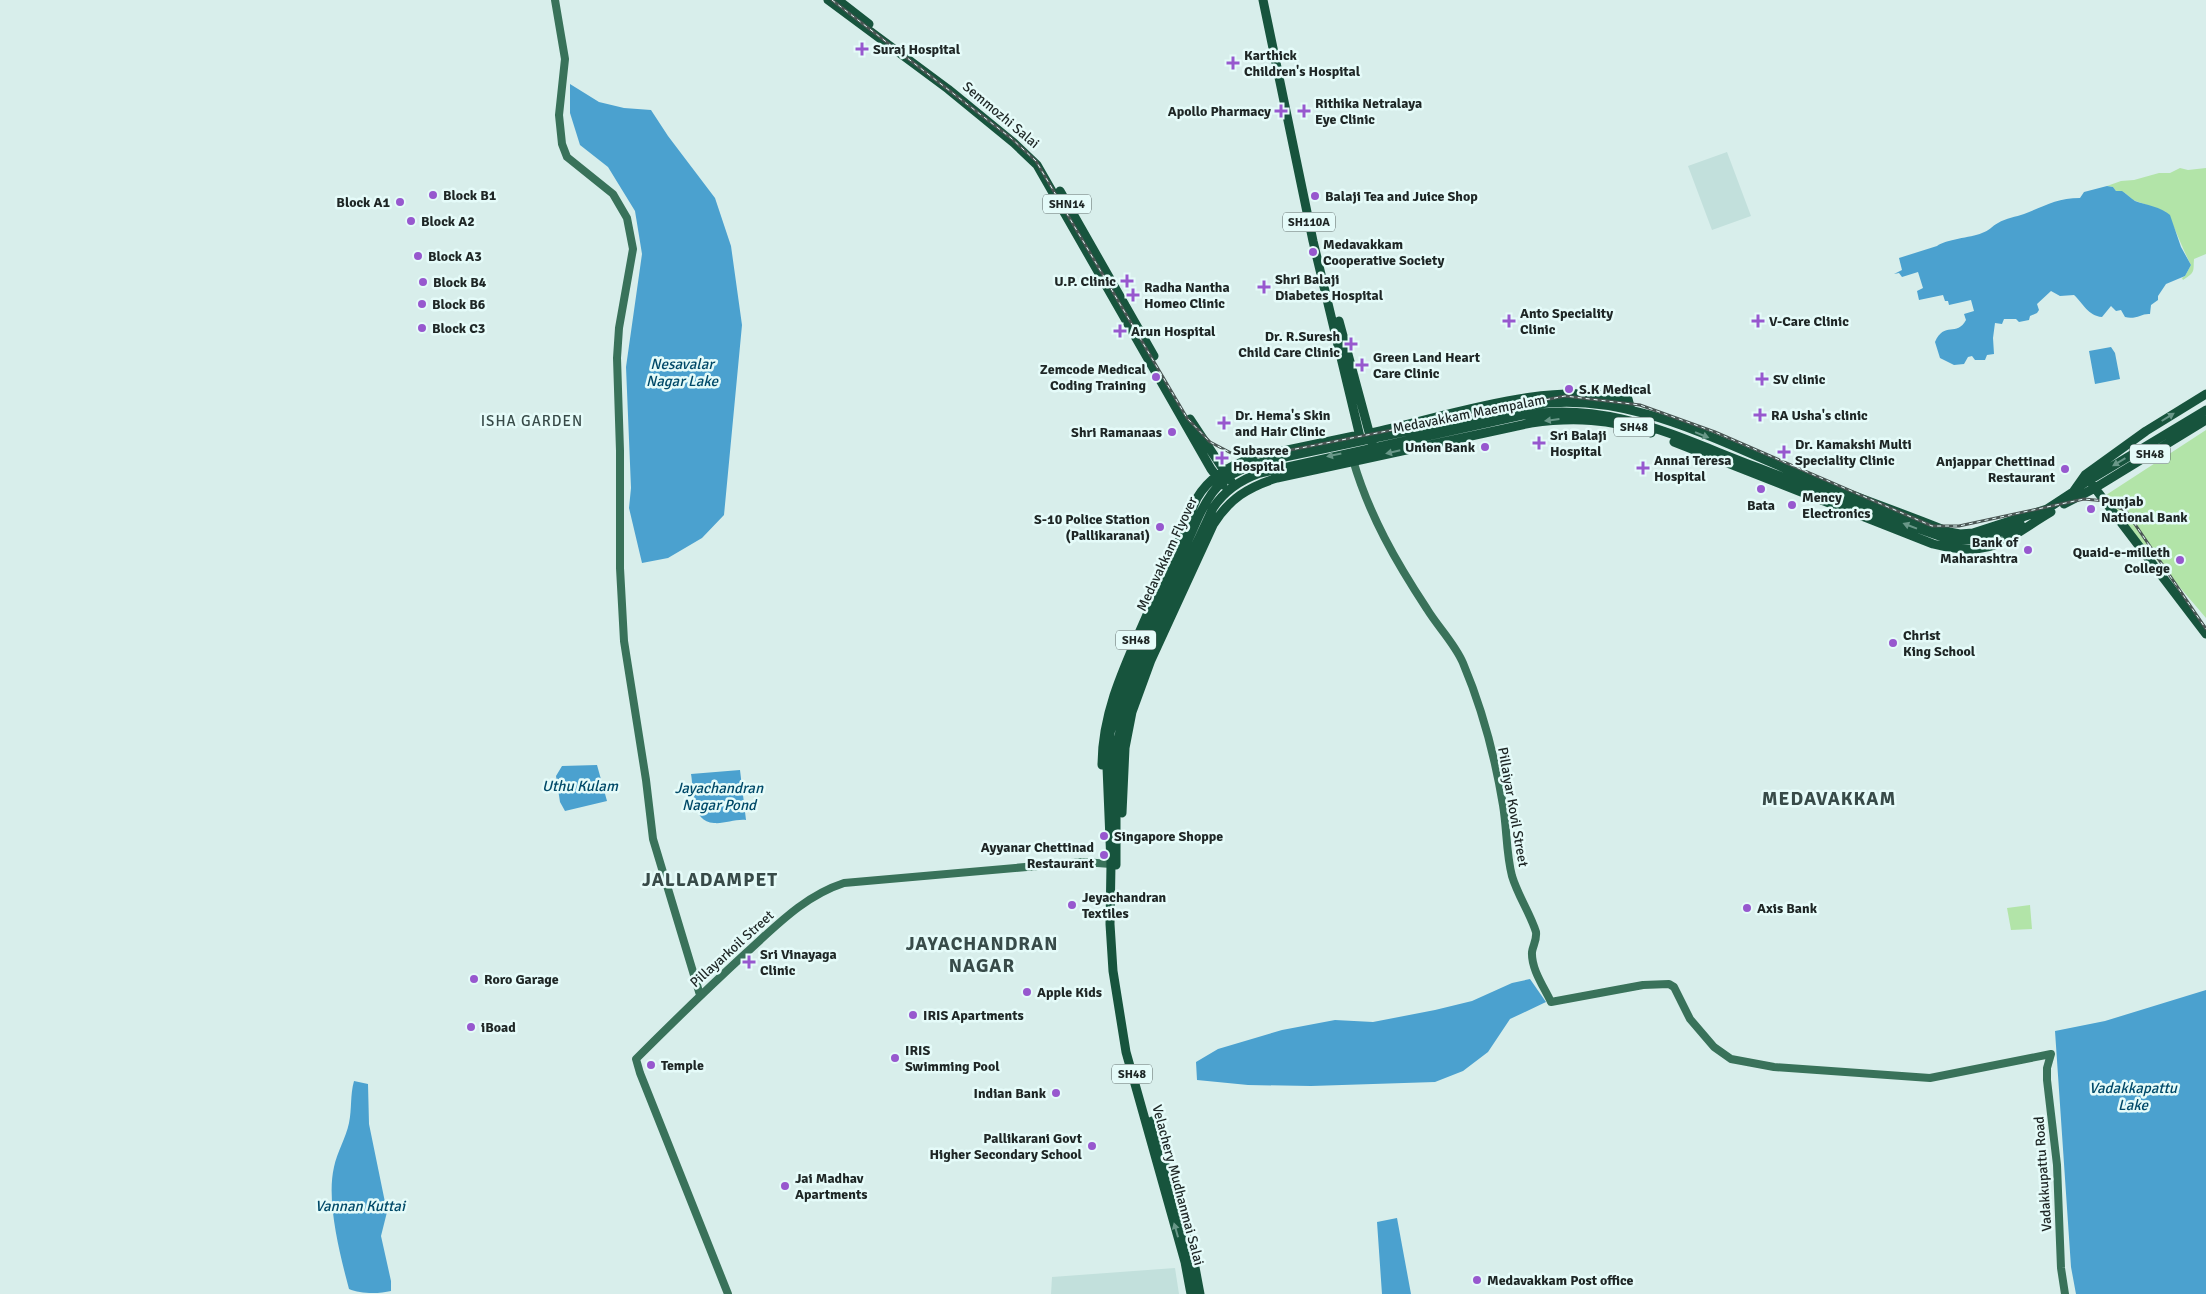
<svg xmlns="http://www.w3.org/2000/svg" width="2206" height="1294" font-family="Signika,sans-serif">
	<style>
		.built { fill: #c2e0dc }
		.green { fill: #b2e4a8 }
		.water { fill: #4ba1cf }
		.lines { fill: none; stroke-linecap: round; stroke-linejoin: round }
		.secondary { stroke: #39725a; stroke-width: 8 }
		.primary { stroke: #17543d; stroke-width: 9 }
		.rail-casing { stroke: #4a5654; stroke-width: 3 }
		.rail { stroke: #e5fbf9; stroke-width: 1; stroke-dasharray: 4; stroke-linecap: butt }
		.oneway { fill: #699788 }
		.poi-dot { fill: #9758ce; stroke: #e5fbf9; stroke-width: 2 }
		.labels { text-anchor: middle; dominant-baseline: central; stroke-width: 5; stroke-linejoin: round; paint-order: stroke }
		.shield { fill: #e5fbf9; stroke: #5a6665; stroke-width: 1 }
		.shield-label { font-size: 12px; font-weight: bold; fill: #1e2625 }
		.poi-label { font-size: 14px; font-weight: bold; fill: #1e2625; stroke: #e5fbf9; text-anchor: start }
		.street-label { font-size: 14px; fill: #1e2625; stroke: #e5fbf9 }
		.water-label { font-size: 15px; font-style: italic; fill: #004968; stroke: #e5fbf9 }
		.neighbourhood-label { font-size: 15px; letter-spacing: 1px; fill: #384b49; stroke: #e5fbf9 }
		.district-label { font-size: 19px; font-weight: bold; letter-spacing: 1px; fill: #384b49; stroke: #e5fbf9 }
	</style>
	<rect width="100%" height="100%" fill="#d8eeeb"/>
	<path class="built" d="M1727 152 1751 216 1712 230 1688 166Z
		M1175 1268 1179 1294H1051L1052 1277Z"/>
	<path class="green" d="M2180 168 2188 170 2206 168V254L2194 259C2193 271 2196 272 2183 280L2182 278 2185 276 2191 265C2182 248 2176 229 2166 212L2133 200 2125 193 2116 191 2113 187 2107 186 2121 181 2134 180 2159 173H2170Z
		M2206 430V618L2103 497Z
		M2030 905 2032 929 2011 930 2007 908Z"/>
	<path class="water" d="M570 84 599 102 624 108 651 110 668 136 715 198 731 246 742 325 724 515 702 538 668 558 642 563 629 508 631 488 626 367 642 254 635 211 608 167 580 145 570 113Z
		M2107 186 2113 187 2116 191H2122C2127 194 2130 198 2135 201 2146 205 2161 207 2170 215L2181 247 2191 265 2185 276 2166 284 2158 296V300L2151 305 2150 314C2142 313 2136 320 2125 317L2121 310 2116 311 2111 306 2102 317C2088 316 2083 303 2074 295L2060 296 2051 291 2037 304 2039 310 2037 313 2030 316 2029 320 2019 322 2016 319H2004L2002 324 1995 323 1993 338 1994 354 1987 355 1985 360H1975L1972 356 1968 357 1964 364 1954 365 1940 358 1935 342C1944 321 1957 337 1966 320L1964 314 1974 311 1971 300 1949 305 1948 301H1945L1943 295 1919 300 1917 291 1923 288 1918 272 1902 277 1899 273 1894 274 1902 270 1899 258 1937 246C1946 239 1970 238 1982 233 1989 231 1992 226 1998 223 2006 218 2016 217 2024 214 2045 206 2057 198 2080 198L2084 192Z
		M2111 347 2115 353 2120 379 2095 384 2089 351Z
		M597 765 607 801 565 811 560 802 556 776 562 766Z
		M740 770 746 820C735 819 724 824 714 823 691 822 694 791 691 774Z
		M1530 979 1546 1002 1510 1019 1488 1052 1463 1071 1435 1082 1311 1086 1248 1085 1197 1080 1196 1062 1218 1049 1282 1030 1335 1020 1373 1022 1435 1010 1472 1001 1512 983Z
		M2206 990V1294H2076L2071 1267 2055 1031 2105 1021Z
		M354 1081 368 1084 369 1124 387 1212 381 1236 391 1281V1291C379 1294 360 1294 349 1289 340 1255 326 1201 334 1167 337 1152 346 1138 349 1123 352 1109 350 1095 354 1081Z
		M1397 1218 1411 1294H1382L1377 1222Z"/>
	<g class="lines">
		<path class="secondary" d="M555 0 565 59 559 115 562 144 567 157 613 194 627 218 633 249 619 328 617 358 620 451V568L624 641 646 780 653 839 700 995
			M1353 460C1369 515 1396 562 1427 609 1438 627 1455 644 1463 663 1482 708 1495 757 1503 805 1507 829 1506 853 1512 876 1518 896 1530 913 1536 932 1537 940 1533 945 1532 952 1531 969 1544 987 1551 1002L1643 985 1669 984 1674 987 1690 1019 1714 1047 1731 1059 1774 1067 1930 1078 2051 1054 2047 1068V1080L2057 1165 2061 1268 2065 1294
			M728 1294 640 1073 636 1059C672 1023 708 988 746 953 776 926 804 896 844 883L1083 862 1111 864"/>
		<path class="primary" d="M828 0 948 89 1014 143 1037 165 1211 469 1223 485
			M838 0 869 24
			M1263 0 1313 241 1361 441
			M1060 191 1154 356
			M1339 321 1372 443
			M1190 419 1231 481
			M1370 433C1450 416 1546 380 1628 399L1631 410
			M1674 442 1933 544C1992 559 2004 540 2051 512
			M1278 452 1359 435
			M2091 483 2206 634
			M2078 487 2206 410
			M2064 504 2095 488 2206 420
			M1102 765C1102 712 1125 665 1146 617 1163 577 1180 537 1197 498 1210 476 1230 465 1253 458
			M1122 813 1125 748 1132 712 1151 660 1213 525C1229 499 1248 487 1277 478L1531 423C1573 417 1610 419 1651 433
			M1116 865V764L1117 745 1125 708 1143 659 1213 508C1225 490 1240 480 1260 473L1518 416C1607 399 1676 437 1756 467 1819 491 1882 516 1945 538 1973 544 1996 536 2020 523
			M1152 1121 1194 1262 1200 1294
			M1191 1294 1185 1262 1126 1052 1113 971 1110 924 1111 864 1107 767 1110 733 1127 678 1198 518C1214 483 1229 471 1266 461L1531 405C1630 389 1722 444 1811 479 1857 498 1903 513 1949 532L1960 534 1973 533 2047 509 2073 492 2085 475 2146 431 2206 394"/>
		<defs>
			<path id="rail" d="M832 0 1011 138 1036 161 1187 418 1210 442 1233 454 1260 456 1565 396 1640 405 1715 432 1932 526H1959L2084 499 2105 501 2126 511 2206 629"/>
		</defs>
		<use href="#rail" class="rail-casing"/>
		<use href="#rail" class="rail"/>
	</g>
	<defs><path id="oneway-solid" d="M-6-.8H1V-3.2L6.5 0L1 3.2V.8H-6Z" transform="scale(1.25)"/></defs>
	<g class="oneway">
		<use href="#oneway-solid" transform="translate(2168 417) rotate(-32)"/>
		<use href="#oneway-solid" transform="translate(1552 420) rotate(173)"/>
		<use href="#oneway-solid" transform="translate(1702 435) rotate(22)"/>
		<use href="#oneway-solid" transform="translate(1393 452) rotate(167)"/>
		<use href="#oneway-solid" transform="translate(1334 455) rotate(168)"/>
		<use href="#oneway-solid" transform="translate(2119 462) rotate(149)"/>
		<use href="#oneway-solid" transform="translate(1910 526) rotate(-159)"/>
		<use href="#oneway-solid" transform="translate(1176 1230) rotate(-106)"/>
	</g>
	<g class="poi-dot">
		<path d="M859.5 41.5h5v5h5v5h-5v5h-5v-5h-5v-5h5z"/>
		<path d="M1230.5 55.5h5v5h5v5h-5v5h-5v-5h-5v-5h5z"/>
		<path d="M1278.5 103.5h5v5h5v5h-5v5h-5v-5h-5v-5h5z"/>
		<path d="M1301.5 103.5h5v5h5v5h-5v5h-5v-5h-5v-5h5z"/>
		<circle cx="433" cy="195" r="5"/>
		<circle cx="1315" cy="196" r="5"/>
		<circle cx="400" cy="202" r="5"/>
		<circle cx="411" cy="221" r="5"/>
		<circle cx="1313" cy="252" r="5"/>
		<circle cx="418" cy="256" r="5"/>
		<path d="M1124.5 273.5h5v5h5v5h-5v5h-5v-5h-5v-5h5z"/>
		<circle cx="423" cy="282" r="5"/>
		<path d="M1261.5 279.5h5v5h5v5h-5v5h-5v-5h-5v-5h5z"/>
		<path d="M1130.5 287.5h5v5h5v5h-5v5h-5v-5h-5v-5h5z"/>
		<circle cx="422" cy="304" r="5"/>
		<path d="M1506.5 313.5h5v5h5v5h-5v5h-5v-5h-5v-5h5z"/>
		<path d="M1755.5 313.5h5v5h5v5h-5v5h-5v-5h-5v-5h5z"/>
		<circle cx="422" cy="328" r="5"/>
		<path d="M1117.5 323.5h5v5h5v5h-5v5h-5v-5h-5v-5h5z"/>
		<path d="M1348.5 336.5h5v5h5v5h-5v5h-5v-5h-5v-5h5z"/>
		<path d="M1359.5 357.5h5v5h5v5h-5v5h-5v-5h-5v-5h5z"/>
		<circle cx="1156" cy="377" r="5"/>
		<path d="M1759.5 371.5h5v5h5v5h-5v5h-5v-5h-5v-5h5z"/>
		<circle cx="1569" cy="389" r="5"/>
		<path d="M1757.5 407.5h5v5h5v5h-5v5h-5v-5h-5v-5h5z"/>
		<path d="M1221.5 415.5h5v5h5v5h-5v5h-5v-5h-5v-5h5z"/>
		<circle cx="1172" cy="432" r="5"/>
		<path d="M1536.5 435.5h5v5h5v5h-5v5h-5v-5h-5v-5h5z"/>
		<circle cx="1485" cy="447" r="5"/>
		<path d="M1781.5 444.5h5v5h5v5h-5v5h-5v-5h-5v-5h5z"/>
		<path d="M1219.5 450.5h5v5h5v5h-5v5h-5v-5h-5v-5h5z"/>
		<path d="M1640.5 460.5h5v5h5v5h-5v5h-5v-5h-5v-5h5z"/>
		<circle cx="2065" cy="469" r="5"/>
		<circle cx="1761" cy="489" r="5"/>
		<circle cx="1792" cy="505" r="5"/>
		<circle cx="2091" cy="509" r="5"/>
		<circle cx="1160" cy="527" r="5"/>
		<circle cx="2028" cy="550" r="5"/>
		<circle cx="2180" cy="560" r="5"/>
		<circle cx="1893" cy="643" r="5"/>
		<circle cx="1104" cy="836" r="5"/>
		<circle cx="1104" cy="855" r="5"/>
		<circle cx="1072" cy="905" r="5"/>
		<circle cx="1747" cy="908" r="5"/>
		<path d="M746.5 954.5h5v5h5v5h-5v5h-5v-5h-5v-5h5z"/>
		<circle cx="474" cy="979" r="5"/>
		<circle cx="1027" cy="992" r="5"/>
		<circle cx="913" cy="1015" r="5"/>
		<circle cx="471" cy="1027" r="5"/>
		<circle cx="895" cy="1058" r="5"/>
		<circle cx="651" cy="1065" r="5"/>
		<circle cx="1056" cy="1093" r="5"/>
		<circle cx="1092" cy="1146" r="5"/>
		<circle cx="785" cy="1186" r="5"/>
		<circle cx="1477" cy="1280" r="5"/>
	</g>
	<g class="labels">
		<g class="shield">
			<rect x="1043" y="194.5" width="48" height="19" rx="4"/>
			<rect x="1283" y="212.5" width="52" height="19" rx="4"/>
			<rect x="1614" y="417.5" width="40" height="19" rx="4"/>
			<rect x="2130" y="444.5" width="40" height="19" rx="4"/>
			<rect x="1116" y="630.5" width="40" height="19" rx="4"/>
			<rect x="1112" y="1064.5" width="40" height="19" rx="4"/>
		</g>
		<g class="shield-label">
			<text x="1067" y="204">SHN14</text>
			<text x="1309" y="222">SH110A</text>
			<text x="1634" y="427">SH48</text>
			<text x="2150" y="454">SH48</text>
			<text x="1136" y="640">SH48</text>
			<text x="1132" y="1074">SH48</text>
		</g>
		<g class="poi-label">
			<text x="873" y="49">Suraj Hospital</text>
			<text x="1244" y="55">Karthick<tspan x="1244" dy="16">Children's Hospital</tspan></text>
			<text x="1315" y="103">Rithika Netralaya<tspan x="1315" dy="16">Eye Clinic</tspan></text>
			<text x="1271" y="111" text-anchor="end">Apollo Pharmacy</text>
			<text x="443" y="195">Block B1</text>
			<text x="1325" y="196">Balaji Tea and Juice Shop</text>
			<text x="390" y="202" text-anchor="end">Block A1</text>
			<text x="421" y="221">Block A2</text>
			<text x="1323" y="244">Medavakkam<tspan x="1323" dy="16">Cooperative Society</tspan></text>
			<text x="428" y="256">Block A3</text>
			<text x="1275" y="279">Shri Balaji<tspan x="1275" dy="16">Diabetes Hospital</tspan></text>
			<text x="1116" y="281" text-anchor="end">U.P. Clinic</text>
			<text x="433" y="282">Block B4</text>
			<text x="1144" y="287">Radha Nantha<tspan x="1144" dy="16">Homeo Clinic</tspan></text>
			<text x="432" y="304">Block B6</text>
			<text x="1520" y="313">Anto Speciality<tspan x="1520" dy="16">Clinic</tspan></text>
			<text x="1769" y="321">V-Care Clinic</text>
			<text x="432" y="328">Block C3</text>
			<text x="1131" y="331">Arun Hospital</text>
			<text x="1340" y="336" text-anchor="end">Dr. R.Suresh<tspan x="1340" dy="16">Child Care Clinic</tspan></text>
			<text x="1373" y="357">Green Land Heart<tspan x="1373" dy="16">Care Clinic</tspan></text>
			<text x="1146" y="369" text-anchor="end">Zemcode Medical<tspan x="1146" dy="16">Coding Training</tspan></text>
			<text x="1773" y="379">SV clinic</text>
			<text x="1579" y="389">S.K Medical</text>
			<text x="1235" y="415">Dr. Hema's Skin<tspan x="1235" dy="16">and Hair Clinic</tspan></text>
			<text x="1771" y="415">RA Usha's clinic</text>
			<text x="1162" y="432" text-anchor="end">Shri Ramanaas</text>
			<text x="1550" y="435">Sri Balaji<tspan x="1550" dy="16">Hospital</tspan></text>
			<text x="1795" y="444">Dr. Kamakshi Multi<tspan x="1795" dy="16">Speciality Clinic</tspan></text>
			<text x="1475" y="447" text-anchor="end">Union Bank</text>
			<text x="1233" y="450">Subasree<tspan x="1233" dy="16">Hospital</tspan></text>
			<text x="1654" y="460">Annai Teresa<tspan x="1654" dy="16">Hospital</tspan></text>
			<text x="2055" y="461" text-anchor="end">Anjappar Chettinad<tspan x="2055" dy="16">Restaurant</tspan></text>
			<text x="1802" y="497">Mency<tspan x="1802" dy="16">Electronics</tspan></text>
			<text x="2101" y="501">Punjab<tspan x="2101" dy="16">National Bank</tspan></text>
			<text x="1761" y="505" text-anchor="middle">Bata</text>
			<text x="1150" y="519" text-anchor="end">S-10 Police Station<tspan x="1150" dy="16">(Pallikaranai)</tspan></text>
			<text x="2018" y="542" text-anchor="end">Bank of<tspan x="2018" dy="16">Maharashtra</tspan></text>
			<text x="2170" y="552" text-anchor="end">Quaid-e-milleth<tspan x="2170" dy="16">College</tspan></text>
			<text x="1903" y="635">Christ<tspan x="1903" dy="16">King School</tspan></text>
			<text x="1114" y="836">Singapore Shoppe</text>
			<text x="1094" y="847" text-anchor="end">Ayyanar Chettinad<tspan x="1094" dy="16">Restaurant</tspan></text>
			<text x="1082" y="897">Jeyachandran<tspan x="1082" dy="16">Textiles</tspan></text>
			<text x="1757" y="908">Axis Bank</text>
			<text x="760" y="954">Sri Vinayaga<tspan x="760" dy="16">Clinic</tspan></text>
			<text x="484" y="979">Roro Garage</text>
			<text x="1037" y="992">Apple Kids</text>
			<text x="923" y="1015">IRIS Apartments</text>
			<text x="481" y="1027">iBoad</text>
			<text x="905" y="1050">IRIS<tspan x="905" dy="16">Swimming Pool</tspan></text>
			<text x="661" y="1065">Temple</text>
			<text x="1046" y="1093" text-anchor="end">Indian Bank</text>
			<text x="1082" y="1138" text-anchor="end">Pallikarani Govt<tspan x="1082" dy="16">Higher Secondary School</tspan></text>
			<text x="795" y="1178">Jai Madhav<tspan x="795" dy="16">Apartments</tspan></text>
			<text x="1487" y="1280">Medavakkam Post office</text>
		</g>
		<g class="street-label">
			<text transform="translate(1001 115) rotate(40)">Semmozhi Salai</text>
			<text transform="translate(1469 414) rotate(-11)">Medavakkam Maempalam</text>
			<text transform="translate(1167 554) rotate(-65)">Medavakkam Flyover</text>
			<text transform="translate(1513 807) rotate(80)">Pillaiyar Kovil Street</text>
			<text transform="translate(732 949) rotate(-42)">Pillayarkoil Street</text>
			<text transform="translate(2043 1174) rotate(-94)">Vadakkupattu Road</text>
			<text transform="translate(1178 1185) rotate(75)">Velachery Mudhanmai Salai</text>
		</g>
		<g class="water-label">
			<text x="682" y="364">Nesavalar<tspan x="682" dy="17">Nagar Lake</tspan></text>
			<text x="580" y="786">Uthu Kulam</text>
			<text x="719" y="788">Jayachandran<tspan x="719" dy="17">Nagar Pond</tspan></text>
			<text x="2133" y="1088">Vadakkapattu<tspan x="2133" dy="17">Lake</tspan></text>
			<text x="360" y="1206">Vannan Kuttai</text>
		</g>
		<g class="neighbourhood-label">
			<text x="532" y="421">ISHA GARDEN</text>
		</g>
		<g class="district-label">
			<text x="1829" y="799">MEDAVAKKAM</text>
			<text x="710" y="880">JALLADAMPET</text>
			<text x="982" y="944">JAYACHANDRAN<tspan x="982" dy="22">NAGAR</tspan></text>
		</g>
	</g>
</svg>
